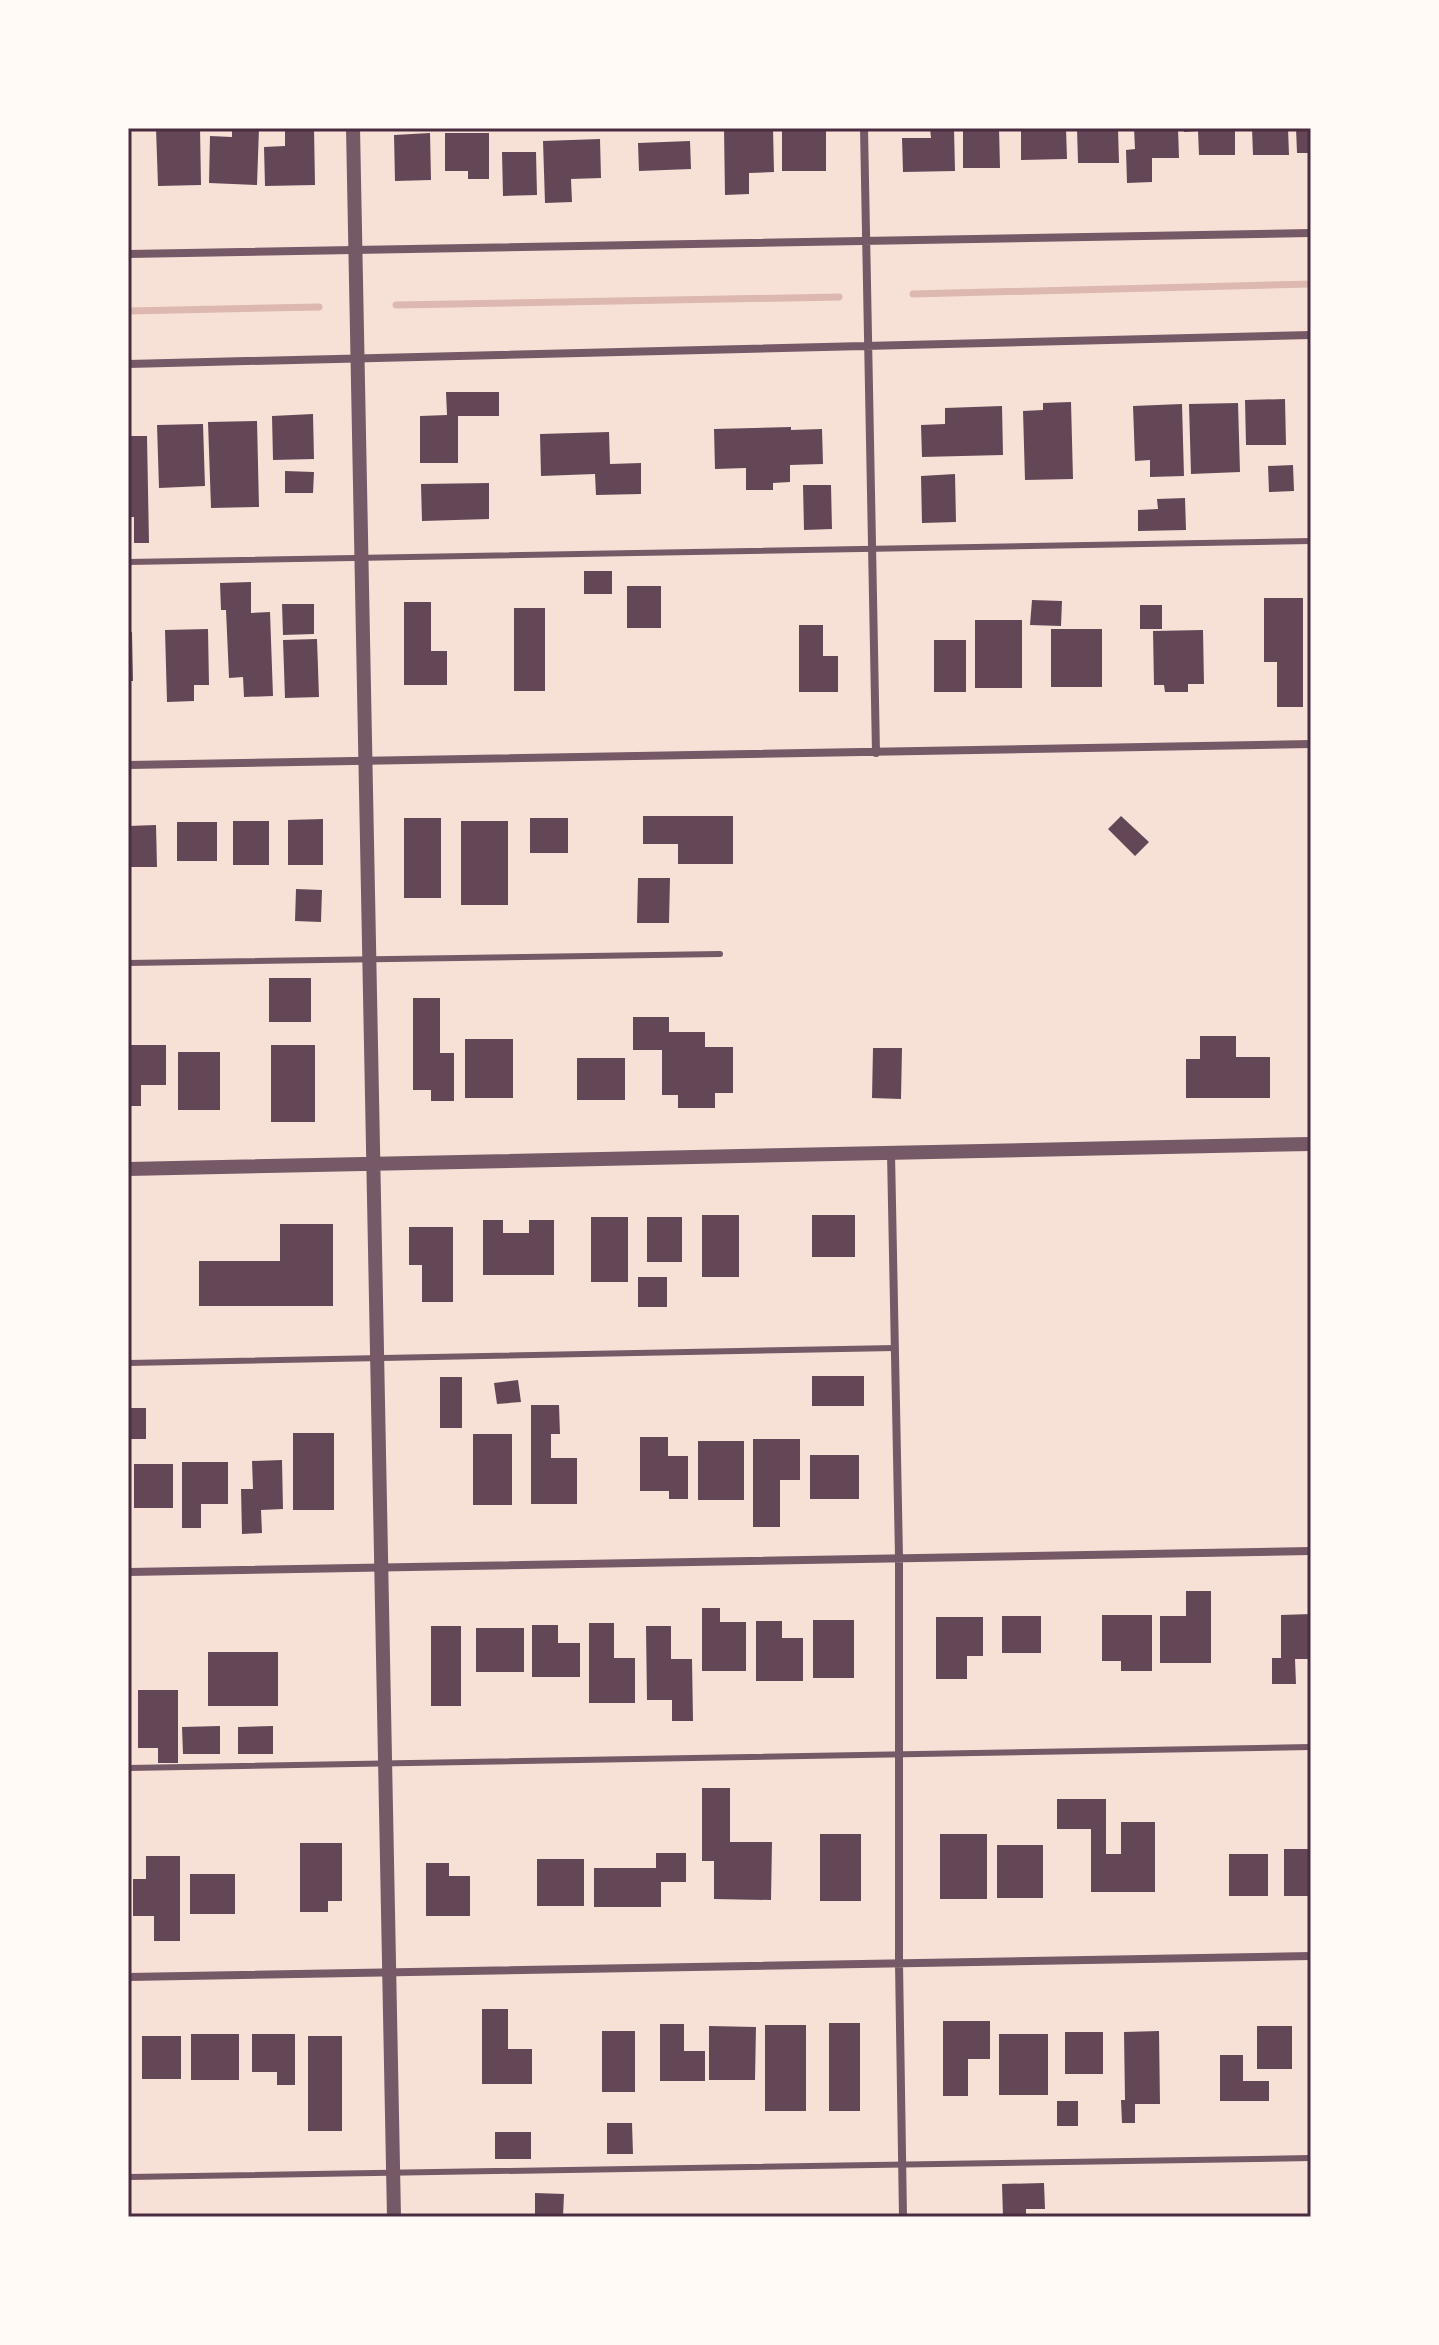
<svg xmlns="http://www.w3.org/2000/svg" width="1439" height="2345" font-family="'Exo 2',sans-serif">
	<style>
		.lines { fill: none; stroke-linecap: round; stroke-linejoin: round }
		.stream { stroke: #dcb8b0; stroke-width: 7 }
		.building { fill: #644757 }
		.service { stroke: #755966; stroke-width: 6 }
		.minor { stroke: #755966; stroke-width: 8 }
		.tertiary { stroke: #755966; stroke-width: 14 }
		.neatline { fill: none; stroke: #4a2c40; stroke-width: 3 }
	</style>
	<rect width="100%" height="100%" fill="#f7e1d7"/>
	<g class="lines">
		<path class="stream" d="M913 294 1311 284
			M396 305 839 297
			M128 311 319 307"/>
	</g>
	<path class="building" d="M156 128H200L201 185 158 186Z
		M232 128H259L257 185 209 183 210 136 232 137Z
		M285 128H314L315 185 265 186 264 147 285 146Z
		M773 128 774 172 749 173V194L725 195 724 129Z
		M782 128H826V171H782Z
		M930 128H954L955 171 903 172 902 138H931Z
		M963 128H999L1000 168H963Z
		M1021 128H1066L1067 159 1021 160Z
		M1077 128H1118L1119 163H1078Z
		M1134 128H1178L1179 158H1152V182L1127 183 1126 150 1135 149Z
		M1184 128H1235V155H1199L1198 131 1184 132Z
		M1252 128H1288L1289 155H1253Z
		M1296 128H1311V153H1297Z
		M430 133 431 180 395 181 394 135Z
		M445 133H489V179H468V171H445Z
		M600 139 601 178 571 179 572 202 545 203 543 141Z
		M690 141 691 169 639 171 638 143Z
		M502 152H536L537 195 503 196Z
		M446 392H499V416H458V463H420V416L447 415Z
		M1285 399 1286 445H1246L1245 400Z
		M1071 402 1073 479 1025 480 1023 411 1043 410V403Z
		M1238 403 1240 472 1191 474 1189 404Z
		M1182 404 1184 476 1150 477V460L1135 461 1133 406Z
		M1002 406 1003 455 922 457 921 425 945 424V408Z
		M313 414 314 459 273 460 272 416Z
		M257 421 259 507 211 508 208 422Z
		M203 424 205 486 159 488 157 425Z
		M791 427V430L822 429 823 464 790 465V482L773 483V490H746V468L715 469 714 429Z
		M609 432 610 464 641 463V494L596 495 595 474 541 476 540 434Z
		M128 436H147L149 543H134V517H128Z
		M1293 465 1294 491 1269 492 1268 466Z
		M285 471 314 472 313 493H285Z
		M955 474 956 522 922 523 921 476Z
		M489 483V519L422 521 421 484Z
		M803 485H831L832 529 804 530Z
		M1185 498 1186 530 1138 531V510L1158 509 1157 499Z
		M584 571H612V594H584Z
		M251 582V613L270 612 273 696 244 697 243 677 229 678 226 610H221L220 583Z
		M627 586H661V628H627Z
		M1264 598H1303V707H1277V662H1264Z
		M1032 600 1062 601 1061 626 1030 625Z
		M404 602H431V651H447V685H404Z
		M282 604H314V634L283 635Z
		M1140 605H1162V629H1140Z
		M514 608H545V691H514Z
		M975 620H1022V688H975Z
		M799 625H823V656H838V692H799Z
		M208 629 209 685H194V701L167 702 165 630Z
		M1051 629H1102V687H1051Z
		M1203 630 1204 684H1188V692H1165L1164 685H1154L1153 631Z
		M128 632H132L133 681H128Z
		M317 639 319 697 285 698 283 640Z
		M934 640H966V692H934Z
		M643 816H733V864H678V844H643Z
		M1121 816 1149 842 1135 856 1108 829Z
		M404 818H441V898H404Z
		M530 818H568V853H530Z
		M323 819V865H288V820Z
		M233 821H269V865H233Z
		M461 821H508V905H461Z
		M177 822H217V861H177Z
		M156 825 157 867H128V826Z
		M638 878H670L669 923H637Z
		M296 889 322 890 321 922 295 921Z
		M269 978H311V1022H269Z
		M413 998H440V1053H454V1101H431V1090H413Z
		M633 1017H669V1032H705V1047H733V1093H715V1108H678V1095H662V1050H633Z
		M1200 1036H1236V1057H1270V1098H1186V1059H1200Z
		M465 1039H513V1098H465Z
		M128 1045H166V1085H141V1106H128Z
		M271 1045H315V1122H271Z
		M873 1048H902L901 1099 872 1098Z
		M178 1052H220V1110H178Z
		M577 1058H625V1100H577Z
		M702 1215H739V1277H702Z
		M812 1215H855V1257H812Z
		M591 1217H628V1282H591Z
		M647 1217H682V1262H647Z
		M483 1220H503V1233H529V1220H554V1275H483Z
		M280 1224H333V1306H199V1261H280Z
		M409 1227H453V1302H422V1265H409Z
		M638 1277H667V1307H638Z
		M812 1376H864V1406H812Z
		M440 1377H462V1428H440Z
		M518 1380 521 1402 497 1404 494 1383Z
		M531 1405H559L560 1434H551V1458H577V1504H531Z
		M128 1408H146V1439H128Z
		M293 1433H334V1510H293Z
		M473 1434H512V1505H473Z
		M640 1437H668V1456H688V1499H669V1491H640Z
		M753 1439H800V1480H780V1527H753Z
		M698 1441H744V1500H698Z
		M810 1455H859V1499H810Z
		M282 1460 283 1509 261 1510 262 1533 242 1534 241 1489H253L252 1461Z
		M182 1462H228V1504H201V1528H182Z
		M134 1464H173V1508H134Z
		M1186 1591H1211V1663H1160V1616H1186Z
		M702 1608H720V1622H746V1671H702Z
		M1311 1614V1659H1295L1296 1684H1272V1658H1281V1615Z
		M1102 1615H1152V1671H1121V1661H1102Z
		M1002 1616H1041V1653H1002Z
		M936 1617H983V1656H967V1679H936Z
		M813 1620H854V1678H813Z
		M756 1621H782V1638H803V1681H756Z
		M589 1623H614V1658H635V1703H589Z
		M532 1625H558V1643H580V1677H532Z
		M431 1626H461V1706H431Z
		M646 1626H671V1659H692L693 1721H672V1700H647Z
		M476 1628H524V1672H476Z
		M208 1652H278V1706H208Z
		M138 1690H178V1763H158V1748H138Z
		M220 1726V1754H183L182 1727Z
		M273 1726V1754H238V1727Z
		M702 1788H730V1842H772L771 1900 714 1899V1861H702Z
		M1057 1799H1106V1854H1121V1822H1155V1892H1091V1829H1057Z
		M820 1834H861V1901H820Z
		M940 1834H987V1899H940Z
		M300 1843H342V1901H328V1912H300Z
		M997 1845H1043V1898H997Z
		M1284 1849H1311V1896H1284Z
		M656 1853H686V1882H661V1907H594V1868H656Z
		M1229 1854H1268V1896H1229Z
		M146 1856H180V1941H154V1916H133V1879H146Z
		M537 1859H584V1906H537Z
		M426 1863H449V1876H470V1916H426Z
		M190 1874H235V1914H190Z
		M482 2009H508V2049H532V2084H482Z
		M943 2021H990V2059H968V2096H943Z
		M829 2023H860V2111H829Z
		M660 2024H684V2051H705V2081H660Z
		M765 2025H806V2111H765Z
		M709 2026 756 2027 755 2080H709Z
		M1257 2026H1292V2069H1257Z
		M602 2031H635V2092H602Z
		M1159 2031 1160 2104H1135V2123H1122L1121 2100H1125L1124 2032Z
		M1065 2032H1103V2074H1065Z
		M191 2034H239V2080H191Z
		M252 2034H295V2085H277V2072H252Z
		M999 2034H1048V2095H999Z
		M142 2036H181V2079H142Z
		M308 2036H342V2131H308Z
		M1220 2055H1243V2081H1269V2101H1220Z
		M1057 2101H1078V2126H1057Z
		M607 2123H632L633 2154H607Z
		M495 2132H531V2159H495Z
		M1044 2183 1045 2209H1026V2217H1003L1002 2184Z
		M535 2193 564 2194 563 2217H535Z"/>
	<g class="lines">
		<path class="service" d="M128 562 1311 541
			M128 963 720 954
			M128 1363 895 1348
			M128 1768 1311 1747
			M128 2177 1311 2158"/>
		<path class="minor" d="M864 128 876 753
			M128 254 1311 233
			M128 364 1311 335
			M128 765 1311 744
			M891 1153 899 1557V1963L903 2217
			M128 1572 1311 1551
			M128 1977 1311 1956"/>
		<path class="tertiary" d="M353 128 394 2217
			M128 1169 1311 1144"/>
	</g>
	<rect width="1439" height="2345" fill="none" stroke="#fffaf5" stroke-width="260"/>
	<rect x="130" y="130" width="1179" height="2085" class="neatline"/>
</svg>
